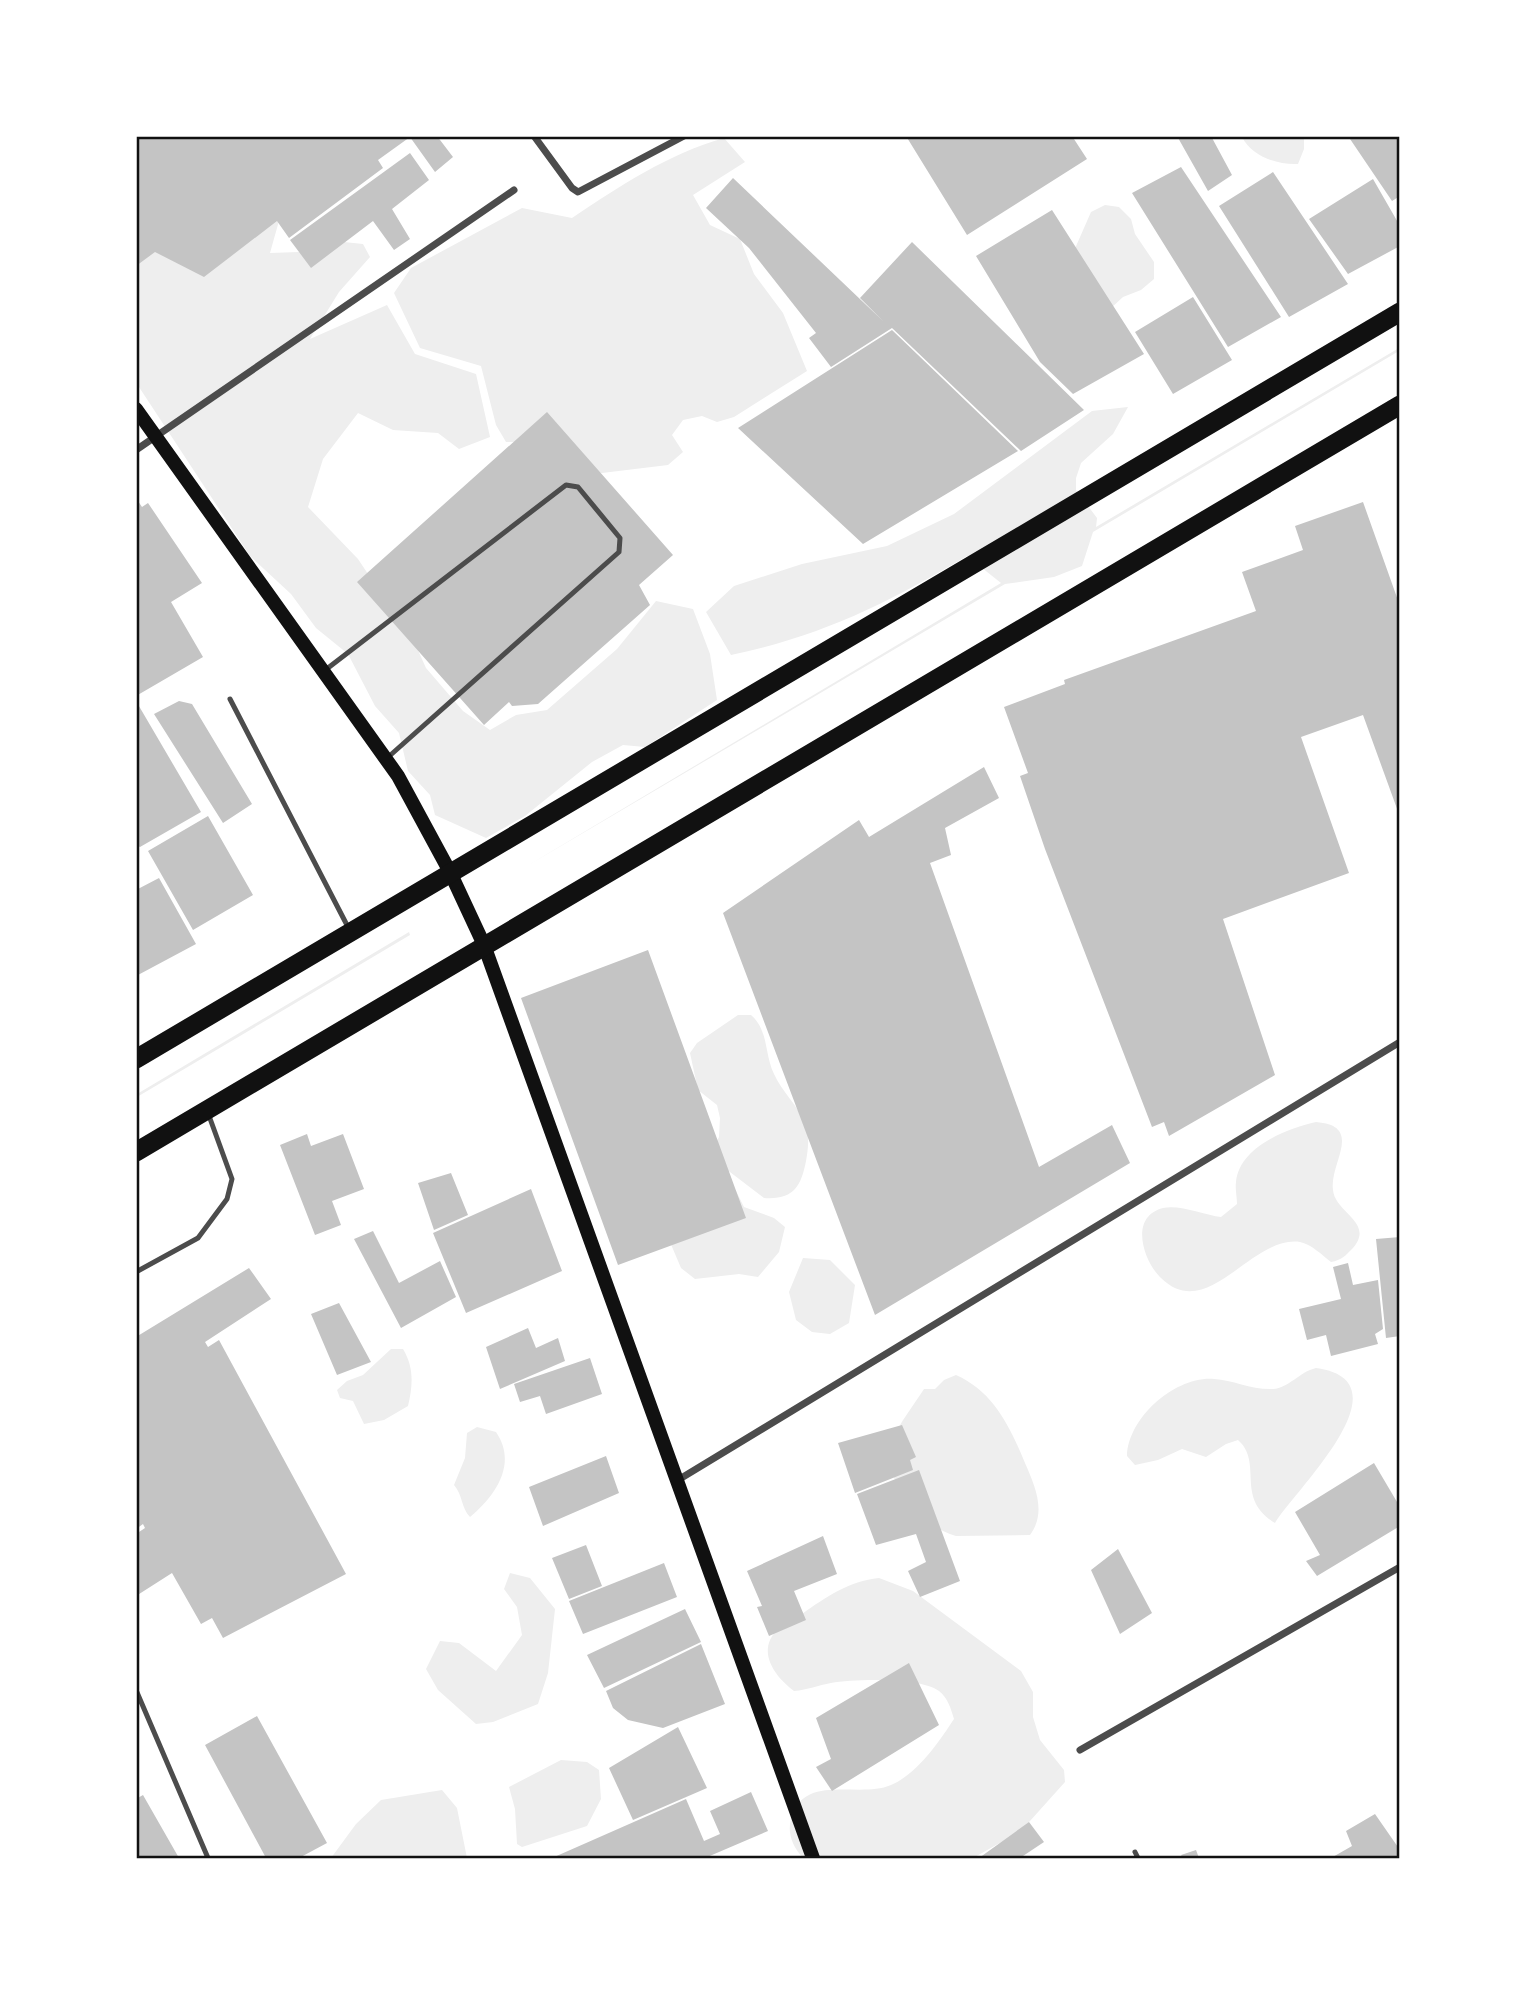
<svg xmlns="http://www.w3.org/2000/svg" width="1536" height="1995" font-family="'Open Sans',sans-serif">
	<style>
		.green { fill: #eee }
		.building { fill: #c4c4c4 }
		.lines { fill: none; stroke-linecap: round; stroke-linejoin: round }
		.service { stroke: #4c4c4c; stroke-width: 5 }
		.minor { stroke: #4c4c4c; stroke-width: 7 }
		.secondary { stroke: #111; stroke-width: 14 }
		.trunk { stroke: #111; stroke-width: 19 }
		.neatline { fill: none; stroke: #111; stroke-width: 2.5 }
	</style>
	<rect width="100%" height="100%" fill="#fff"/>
	<path class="green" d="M1242 137H1304V149L1298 164C1276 165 1252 156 1242 137Z
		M724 138 745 162 693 195 710 225 740 239 754 274 783 313 807 371 734 417 717 422 702 416 683 420 672 435 683 452 668 465 569 477 523 442H506L496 425 481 366 420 348 394 293 411 268 522 208 572 218C620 186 668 154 724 138Z
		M1105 205 1119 207 1131 219 1135 234 1154 262V279L1141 290 1123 297 1097 321 1059 285 1091 212Z
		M282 210 270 253 299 252 325 240 363 244 370 257 339 292 310 339 387 305 415 354 476 374 490 437 459 449 438 433 393 430 358 413 323 459 308 507 358 559 390 607 407 626 426 668 463 711 490 730 516 715 547 710 617 649 656 601 693 609 710 654 717 700 645 747 623 745 592 762 525 816 486 838 435 815 430 795 408 771 399 733 375 706 348 654 316 628 291 594 250 556 137 384 136 233Z
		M1399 348V351L1093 532 1082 566 1054 577 1005 584 522 869 1001 583 967 556C888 603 822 636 731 655L706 612 734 586 802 564 887 546 954 514 1092 411 1128 407 1113 434 1081 463 1076 478V490L1097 518 1096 527Z
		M409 932 410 935 137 1097V1094Z
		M738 1015H751C769 1031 764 1053 774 1074 782 1092 798 1105 805 1124 810 1135 808 1150 806 1161 801 1187 793 1200 764 1198L726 1169 713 1148 719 1137 720 1118 717 1105 698 1090 690 1053 697 1043Z
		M1316 1122C1365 1126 1329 1163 1333 1190 1335 1213 1375 1222 1353 1248 1345 1256 1342 1260 1331 1262 1322 1255 1311 1244 1300 1242 1251 1235 1208 1324 1161 1278 1144 1262 1128 1217 1163 1208 1179 1204 1205 1215 1221 1217L1237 1204C1237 1197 1235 1189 1236 1182 1240 1146 1287 1129 1316 1122Z
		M736 1191 744 1207 774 1218 785 1227 779 1252 758 1277 739 1274 695 1279 681 1268 670 1242Z
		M803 1258 830 1260 855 1285 849 1323 830 1334 812 1332 796 1320 789 1292Z
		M391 1349H403C414 1367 413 1385 408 1406L384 1420 364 1424 353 1401 340 1398 337 1390 347 1381 363 1375Z
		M1316 1368C1411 1381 1294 1491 1275 1523 1234 1498 1264 1463 1238 1440L1226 1444 1206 1457 1182 1449 1158 1460 1135 1465 1127 1456C1128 1418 1175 1376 1214 1379 1233 1380 1252 1390 1273 1389 1289 1388 1299 1372 1316 1368Z
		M956 1375C994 1392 1010 1427 1025 1463 1035 1486 1047 1512 1030 1535L956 1536C921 1527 878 1478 893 1440 899 1423 914 1405 924 1389H935L944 1380Z
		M477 1427 496 1432C518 1464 495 1496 470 1517 461 1508 463 1495 454 1485L465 1458 467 1433Z
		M510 1573 530 1578 555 1609 548 1673 538 1704 493 1722 476 1724 438 1690 426 1669 440 1641 459 1643 496 1671 522 1635 517 1607 504 1589Z
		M879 1578 913 1591 1021 1671 1033 1692V1717L1040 1740 1064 1770 1065 1782 1021 1831 973 1858H803C793 1847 787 1834 791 1819 803 1772 859 1799 891 1785 917 1774 939 1742 954 1719 951 1709 948 1698 939 1691 919 1677 855 1679 831 1683 818 1685 808 1690 794 1691 774 1676 755 1650 779 1628 785 1623 795 1619 802 1614 826 1597 849 1581 879 1578Z
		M561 1760 587 1762 599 1770 601 1799 587 1826 522 1847 517 1844 515 1809 509 1787Z
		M442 1790 457 1808 467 1858H331L356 1824 381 1800Z"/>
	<path class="building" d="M136 136H437L453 157 435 172 410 137 378 160 383 168 289 238 277 221 204 277 155 252 136 266Z
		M906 136H1072L1087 159 967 235Z
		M1177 136H1211L1232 175 1208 191Z
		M1348 136H1397L1400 141V196L1392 201Z
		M410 153 429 180 392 209 410 239 394 250 373 221 311 268 290 240Z
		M1181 167 1281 317 1228 347 1132 193Z
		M1273 172 1348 284 1289 317 1219 206Z
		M733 178 883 321 860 298 912 242 1084 410 1021 451 892 328 831 367 809 338 816 333 749 248 706 208Z
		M1373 179 1400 226V246L1348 274 1309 219Z
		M1052 210 1144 354 1073 394 1040 362 976 256Z
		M1193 297 1232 360 1173 394 1135 332Z
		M892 330 1018 451 863 544 738 428Z
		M547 412 673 555 639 585 650 605 538 704 512 706 509 702 484 725 357 582Z
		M136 498 142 507 148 503 202 583 171 602 203 657 136 696Z
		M1363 502 1400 606V817L1363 715 1301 737 1349 873 1223 919 1275 1075 1169 1136 1164 1122 1152 1127 1045 849 1020 776 1028 773 1004 707 1065 684 1064 680 1256 611 1242 572 1303 550 1295 526Z
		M136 701 201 812 140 847 136 845Z
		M179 701 192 704 252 804 223 823 154 714Z
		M984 767 999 798 945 828 951 855 930 863 1039 1167 1112 1125 1130 1163 875 1315 723 913 859 820 869 837Z
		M208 816 253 895 193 930 148 851Z
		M159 878 196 944 138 975 136 890Z
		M648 950 746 1218 618 1265 521 998Z
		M307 1134 311 1146 343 1134 364 1189 332 1201 341 1225 315 1235 280 1145Z
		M451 1173 468 1215 434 1230 418 1183Z
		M531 1189 562 1271 466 1313 433 1233Z
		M373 1231 399 1283 440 1261 456 1297 401 1328 354 1239Z
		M1400 1237V1336L1386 1338 1376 1239Z
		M1348 1263 1353 1285 1378 1280 1383 1329 1375 1334 1378 1344 1331 1356 1326 1335 1307 1340 1299 1309 1341 1299 1333 1267Z
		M249 1268 271 1299 205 1342 208 1347 219 1340 346 1574 223 1638 212 1618 201 1624 172 1573 136 1596V1534L145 1528 143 1524 136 1529V1337Z
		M339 1303 371 1362 337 1375 311 1314Z
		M528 1328 536 1348 558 1338 565 1361 500 1389 486 1347Z
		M590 1358 602 1394 546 1414 540 1396 520 1402 514 1384Z
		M902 1425 916 1457 910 1460 913 1470 855 1493 838 1443Z
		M606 1456 619 1493 543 1526 529 1487Z
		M1374 1463 1400 1507V1526L1317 1576 1306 1561 1320 1555 1295 1512Z
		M919 1470 960 1581 920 1597 908 1571 926 1562 916 1534 876 1545 857 1494Z
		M823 1536 837 1574 794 1591 806 1620 769 1636 757 1607 762 1606 747 1571Z
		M586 1545 602 1586 569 1599 552 1558Z
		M1118 1549 1152 1613 1120 1634 1091 1570Z
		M664 1563 677 1597 583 1634 569 1601Z
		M685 1609 701 1642 604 1688 587 1655Z
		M701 1644 725 1704 663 1728 628 1720 613 1708 606 1691Z
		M909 1663 939 1725 832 1791 816 1767 831 1759 816 1718Z
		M257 1716 327 1843 299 1858H266L205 1745Z
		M678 1727 707 1788 633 1820 609 1768Z
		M751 1792 768 1831 705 1858H552L686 1799 704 1841 720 1834 710 1811Z
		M143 1795 179 1858H136V1799Z
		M1375 1814 1400 1850V1858H1331L1352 1846 1346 1831Z
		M1029 1822 1044 1842 1020 1858H979Z
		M1196 1850 1199 1858H1183L1181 1855Z"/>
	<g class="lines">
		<path class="service" d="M324 671 566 485 578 487 620 538 619 552 386 759
			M230 699 349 929
			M136 1272 198 1238 227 1199 232 1179 208 1113
			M136 1690 208 1858
			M1135 1852 1138 1858"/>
		<path class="minor" d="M534 136 572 188 578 192 684 136
			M136 450 514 190
			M678 1480 1400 1042
			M1080 1750 1400 1567"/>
		<path class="secondary" d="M136 409 398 776 450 872 484 945 813 1858"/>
		<path class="trunk" d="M136 1059 1400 312
			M136 1152 1400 405"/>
	</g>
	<rect width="1536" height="1995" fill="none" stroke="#ffffff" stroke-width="276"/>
	<rect x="138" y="138" width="1260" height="1719" class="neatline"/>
</svg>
